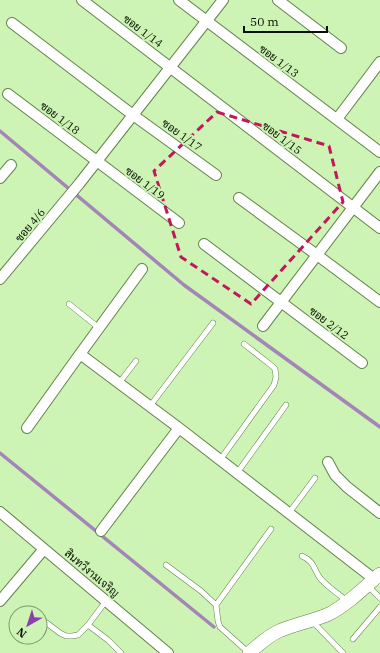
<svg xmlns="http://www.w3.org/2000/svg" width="380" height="653" font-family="'IBM Plex Serif',Sarabun,serif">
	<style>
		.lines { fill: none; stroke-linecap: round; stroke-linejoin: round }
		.stream { stroke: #a584b7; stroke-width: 3.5 }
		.service-casing { stroke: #62834a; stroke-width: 6 }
		.minor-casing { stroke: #62834a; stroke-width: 12 }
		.tertiary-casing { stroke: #62834a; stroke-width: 14 }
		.service { stroke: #fff; stroke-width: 5 }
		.minor { stroke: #fff; stroke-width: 10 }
		.tertiary { stroke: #fff; stroke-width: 13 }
		.marked { fill: none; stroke: #c2185b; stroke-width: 3; stroke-dasharray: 8 5; stroke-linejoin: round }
		.labels { text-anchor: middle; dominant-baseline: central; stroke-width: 4; stroke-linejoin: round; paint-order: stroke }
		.street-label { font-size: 11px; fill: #061100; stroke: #cdf3b5 }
	</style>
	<rect width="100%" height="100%" fill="#cdf3b5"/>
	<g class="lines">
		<path class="stream" d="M0 131 184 285 380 427
			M0 453 214 627"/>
		<defs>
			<path id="service" d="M69 304 99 328
				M119 383 136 361
				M150 406 213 323
				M220 460 274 385 276 377 275 369 272 366 244 344
				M237 473 286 405
				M289 513 315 478
				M302 556C315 562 313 568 320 578 325 585 340 595 347 601
				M166 565 201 591 216 605 218 621 220 627 248 652
				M368 586 380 598
				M216 605 271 529
				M40 618 60 633 66 636H72L78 635 88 625 106 601
				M312 621 343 653
				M88 625 108 640 121 653
				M353 639 380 607"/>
			<path id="minor" d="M82 0 380 228
				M179 0 380 152
				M278 0 341 48
				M12 23 133 115 216 175
				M8 94 179 223
				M337 119 380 62
				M0 178 11 165
				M239 198 317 255 380 302
				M204 244 362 363
				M0 279 79 184 223 0
				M263 326 380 172
				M80 354 142 269
				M27 428 80 354 179 428 374 579
				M328 462 335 475 347 487 380 513
				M0 512 168 653
				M101 531 179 428
				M0 601 44 549"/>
			<path id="tertiary" d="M249 653C258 645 268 636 279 631 295 624 313 621 329 614 347 605 365 587 380 574"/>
		</defs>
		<use href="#service" class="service-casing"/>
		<use href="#minor" class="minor-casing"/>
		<use href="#tertiary" class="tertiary-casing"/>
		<use href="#service" class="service"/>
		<use href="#minor" class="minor"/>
		<use href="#tertiary" class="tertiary"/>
	</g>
	<path class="marked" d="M217 112 329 146 343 202 251 304 181 257 154 171Z"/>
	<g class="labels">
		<g class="street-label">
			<text transform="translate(143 31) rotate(37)">ซอย 1/14</text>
			<text transform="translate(279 61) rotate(37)">ซอย 1/13</text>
			<text transform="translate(60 118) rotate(37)">ซอย 1/18</text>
			<text transform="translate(182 135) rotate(36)">ซอย 1/17</text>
			<text transform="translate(282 138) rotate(37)">ซอย 1/15</text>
			<text transform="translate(145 183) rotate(37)">ซอย 1/19</text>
			<text transform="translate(30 225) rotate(-50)">ซอย 4/6</text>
			<text transform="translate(329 323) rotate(37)">ซอย 2/12</text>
			<text transform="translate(92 573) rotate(40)">สินทวีงามเจริญ</text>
		</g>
	</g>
	<g transform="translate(28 625) rotate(219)"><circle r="19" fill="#cdf3b5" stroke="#7d996d"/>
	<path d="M0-3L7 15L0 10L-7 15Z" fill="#8c3fb0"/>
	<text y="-6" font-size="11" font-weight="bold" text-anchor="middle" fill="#061100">N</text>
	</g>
	<path d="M244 26v6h83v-6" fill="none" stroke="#061100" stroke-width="2"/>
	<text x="250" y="26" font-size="12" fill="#061100" stroke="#cdf3b5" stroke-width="3" paint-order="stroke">50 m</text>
</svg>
